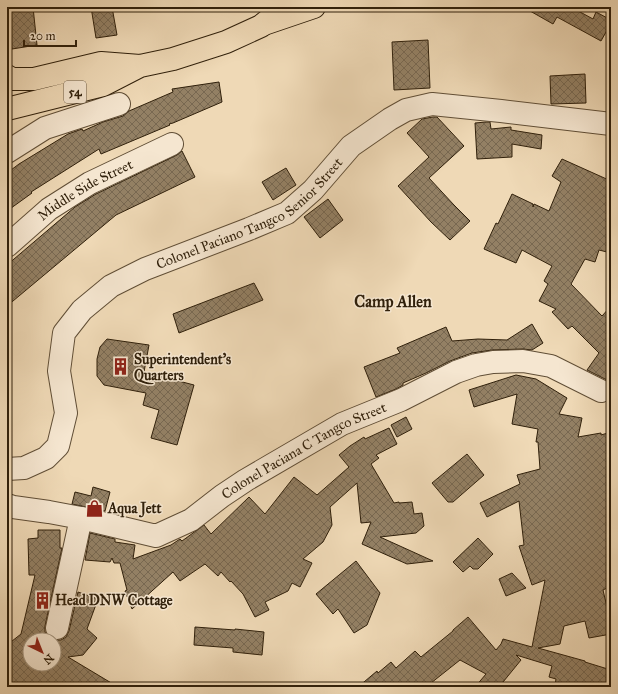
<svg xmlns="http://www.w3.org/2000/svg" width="618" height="694" font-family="'IM FELL Great Primer',serif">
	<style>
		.building { fill: url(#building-cross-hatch); stroke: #30200b }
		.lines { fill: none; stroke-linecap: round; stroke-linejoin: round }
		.minor-casing { stroke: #604e36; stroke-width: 24 }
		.major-casing { stroke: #30200b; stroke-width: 24 }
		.highway-casing { stroke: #30200b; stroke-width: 24 }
		.minor { stroke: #f5e6d0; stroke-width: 22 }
		.major { stroke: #efd9b6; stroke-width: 22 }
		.highway { stroke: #efd9b6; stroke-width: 22 }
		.labels { text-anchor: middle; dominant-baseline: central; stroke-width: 3; stroke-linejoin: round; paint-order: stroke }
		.shield { fill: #f5e6d0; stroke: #6b5b46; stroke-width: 1 }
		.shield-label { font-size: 13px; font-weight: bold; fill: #30200b }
		.street-label { font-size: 14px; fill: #30200b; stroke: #f5e6d0 }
		.poi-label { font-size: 14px; font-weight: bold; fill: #30200b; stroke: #f5e6d0; text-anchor: start }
		.quarter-label { font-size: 16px; font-weight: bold; fill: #30200b; stroke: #f5e6d0 }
	</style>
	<defs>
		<pattern id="building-cross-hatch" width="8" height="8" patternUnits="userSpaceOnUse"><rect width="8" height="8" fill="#938064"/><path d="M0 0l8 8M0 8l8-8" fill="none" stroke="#786851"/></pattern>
	</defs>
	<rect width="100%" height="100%" fill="#efd9b6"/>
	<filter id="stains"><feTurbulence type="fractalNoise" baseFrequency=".005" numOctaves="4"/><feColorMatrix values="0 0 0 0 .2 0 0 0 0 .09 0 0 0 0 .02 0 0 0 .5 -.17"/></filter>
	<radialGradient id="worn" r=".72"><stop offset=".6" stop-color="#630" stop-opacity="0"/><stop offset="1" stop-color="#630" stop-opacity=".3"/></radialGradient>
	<path class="building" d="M7 7H33L37 45 12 49 9 32H7Z
		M91 7H112L117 35 96 38Z
		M523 7H571L593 19 596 12 611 20V23L601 41 557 17 553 24Z
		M428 40 430 88 394 90 392 42Z
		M585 74 586 103 551 104 550 76Z
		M219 82 222 102 173 123 169 124 170 125 101 154 99 149 31 192 32 193 7 211V173L19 164 68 134 82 129 83 131 103 122 123 116 129 111 173 92 172 89Z
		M433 117H437L464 146 429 178 454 205 470 221 450 240 431 222 398 186 429 157 407 133 422 119Z
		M486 122H490L491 129 511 127V130L542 135 541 149 512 144V157L477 159 475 123Z
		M182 151 195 177 116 215 7 306V265L75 207 96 194 177 155Z
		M562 159 611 181V253L599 250 595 262 585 259 571 284 602 316 611 306V384L607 380 587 370 599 353 572 326 568 329 552 312 556 309 539 301 548 284 544 281 552 266 522 250 516 263 484 249 496 223 498 224 512 194 533 204V207L534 204 549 211 561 182 552 176Z
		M286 168 296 185 273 200 262 182Z
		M328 199 343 220 320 238 304 217Z
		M254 283 263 300 179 333 173 314Z
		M532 324 543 343 532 350 523 349 492 350 472 353 450 361 426 373 403 383V385L396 389 376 397 364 367 400 353 397 348 446 327 452 341 478 339 507 340Z
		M107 339 149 345 144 372 194 385 177 445 151 438 159 410 143 405 146 393 104 385 97 376V359L100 347Z
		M516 375 536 379 567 398 559 414 582 418 578 437 601 433V435L611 432V586L603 590 609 616 611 615V634L589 638 585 621 564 626 560 644 538 648 585 661V662L611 670V687H562L555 685 556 679 549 677 552 666 516 655 521 660 499 687H475L486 674 460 660 426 687H358L377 671 378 673 391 662 396 668 415 651 421 657 453 631V630L468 617 496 650 501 644 503 639 532 647 545 580 532 585 519 546 524 545 519 501 487 517 480 503 520 484 517 475 540 469 538 442H536L538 429 512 424 517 394 474 407 469 390Z
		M406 417 412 429 397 437 391 425Z
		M389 428 397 444 376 455 379 458 371 464 394 503 399 502V503L412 502 414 514 422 513 424 526 416 533 380 537 433 561 407 564 362 544 371 522 361 523 357 483 330 507 332 525 323 542 303 559 312 563 300 587 292 583 288 591 265 602 269 610 255 617 243 594 231 581 230 582 221 572 218 576 205 564 180 581 173 572 132 609 125 591 127 590 120 563H114L112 558 110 562 85 560 90 533 115 539V542L135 545 133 559 171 545 180 539 182 541 204 525 211 534 249 497 265 514 294 477 317 495 349 467 339 455 350 446 364 437 365 439Z
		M467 454 484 475 453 502H448L432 483Z
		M93 487 110 492 105 511 72 504 75 492 91 496Z
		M38 530H60V548H62L45 626V632L48 637 54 640H30V664H54V640H61L66 637 69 631 78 592 98 599 87 629 97 638 83 655 68 657 118 687H13L7 680V645L21 634 35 575H29L28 539 38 538Z
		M478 538 493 554 478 569H473L470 566 463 572 453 562Z
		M356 561 380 593 367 625 354 633 338 609 333 614 316 594Z
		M512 573 526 588 506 596 499 579Z
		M195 627 235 630V629L264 632 262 655 233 652V648L194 645Z"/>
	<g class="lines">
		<defs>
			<g id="minor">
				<path d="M7 152 45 128 119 104"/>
				<path id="s1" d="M7 246 49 209 90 183 172 144"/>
				<path id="s2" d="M7 469 24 468 46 458 58 446 66 413 59 371 64 333 82 310 111 286 145 269 249 229 287 213 313 190 351 146 390 119 406 110 432 104 501 111 611 124"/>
				<path id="s3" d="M7 505 13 507 49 512 81 518 156 536 191 520 222 496 246 480 342 424 401 400 456 372 476 365 493 362 523 361 551 366 601 391"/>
				<path d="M57 628 81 518"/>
			</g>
			<path id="major" d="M264 24 314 7"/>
			<path id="highway" d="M7 76 12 79H34L101 63 140 66 173 59 226 42 261 26 284 7
				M7 109 103 85 140 66"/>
		</defs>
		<use href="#minor" class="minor-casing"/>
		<use href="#major" class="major-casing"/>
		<use href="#highway" class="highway-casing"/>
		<use href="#minor" class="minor"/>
		<use href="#major" class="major"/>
		<use href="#highway" class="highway"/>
	</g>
	<defs>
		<symbol id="building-bare" viewBox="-9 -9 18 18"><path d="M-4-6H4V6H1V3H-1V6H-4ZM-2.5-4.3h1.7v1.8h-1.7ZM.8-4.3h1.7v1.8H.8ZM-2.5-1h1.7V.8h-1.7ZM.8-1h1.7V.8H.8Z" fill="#8f2418" stroke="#f5e6d0" stroke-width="2.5" paint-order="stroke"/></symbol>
		<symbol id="shop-bare" viewBox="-9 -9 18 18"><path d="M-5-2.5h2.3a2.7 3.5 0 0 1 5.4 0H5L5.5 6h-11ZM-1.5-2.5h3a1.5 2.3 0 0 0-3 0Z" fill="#8f2418" stroke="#f5e6d0" stroke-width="2.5" paint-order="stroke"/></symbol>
	</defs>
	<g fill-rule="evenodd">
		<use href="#building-bare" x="108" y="354" width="25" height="25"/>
		<use href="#shop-bare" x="82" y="496" width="25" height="25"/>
		<use href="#building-bare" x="30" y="588" width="25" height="25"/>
	</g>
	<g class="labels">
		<rect class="shield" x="64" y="81" width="22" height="22" rx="3"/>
		<g class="shield-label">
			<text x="75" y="92">54</text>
		</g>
		<g class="street-label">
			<text stroke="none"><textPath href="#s1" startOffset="97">Middle Side Street</textPath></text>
			<text stroke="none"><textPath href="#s2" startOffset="398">Colonel Paciano Tangco Senior Street</textPath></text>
			<text stroke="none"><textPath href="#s3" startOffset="324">Colonel Paciana C Tangco Street</textPath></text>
		</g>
		<g class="poi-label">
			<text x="134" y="359">Superintendent's<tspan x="134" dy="16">Quarters</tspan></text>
			<text x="108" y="508">Aqua Jett</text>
			<text x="55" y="600">Head DNW Cottage</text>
		</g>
		<g class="quarter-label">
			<text x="393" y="301">Camp Allen</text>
		</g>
	</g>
	<rect width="618" height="694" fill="none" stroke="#efd9b6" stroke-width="24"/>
	<rect x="8" y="8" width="602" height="678" fill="none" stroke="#30200b" stroke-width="2"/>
	<rect x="12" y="12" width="594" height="670" fill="none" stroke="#30200b"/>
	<g transform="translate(42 652) rotate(137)"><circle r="19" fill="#f5e6d0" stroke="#a69781"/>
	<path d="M0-3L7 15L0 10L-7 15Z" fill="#8f2418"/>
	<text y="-6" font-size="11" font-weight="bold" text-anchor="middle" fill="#30200b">N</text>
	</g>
	<path d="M24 40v6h52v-6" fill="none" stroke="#30200b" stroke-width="2"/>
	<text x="30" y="40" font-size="12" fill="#30200b" stroke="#f5e6d0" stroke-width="3" paint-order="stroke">20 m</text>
	<rect width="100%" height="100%" filter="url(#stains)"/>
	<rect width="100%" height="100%" fill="url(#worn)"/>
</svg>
